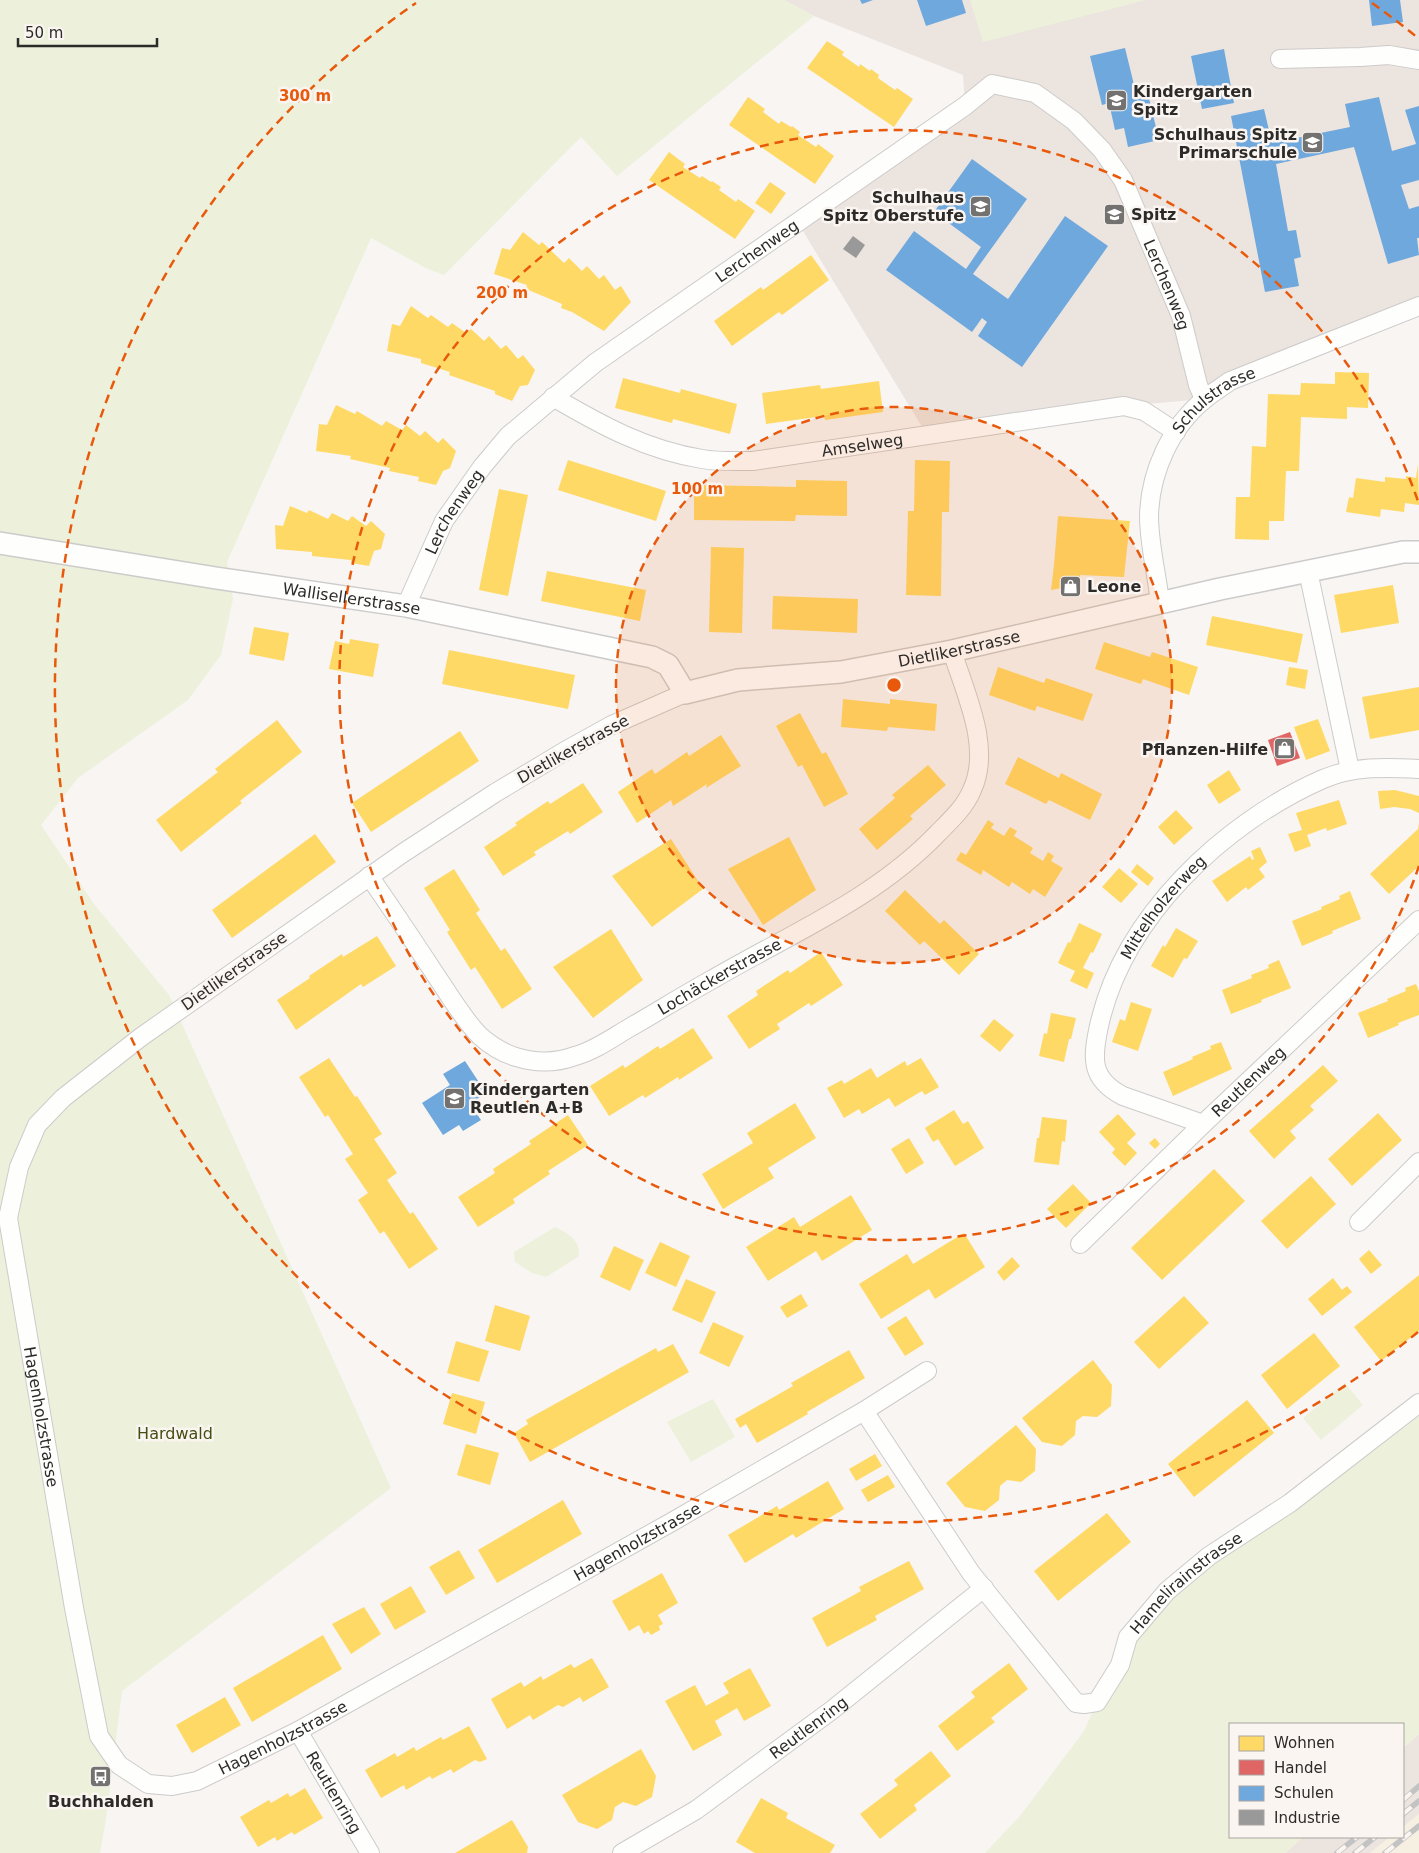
<svg xmlns="http://www.w3.org/2000/svg" width="1419" height="1853" font-family="'DejaVu Sans',sans-serif">
	<style>
		.built { fill: #ece4df }
		.industrial { fill: #f6f0e3 }
		.green { fill: #edf1db }
		.homes { fill: #ffd966 }
		.shops { fill: #e06666 }
		.schools { fill: #6fa8dc }
		.industry { fill: #999 }
		.lines { fill: none; stroke-linecap: round; stroke-linejoin: round }
		.minor-casing { stroke: #cdcbca; stroke-width: 20 }
		.tertiary-casing { stroke: #cdcbca; stroke-width: 24 }
		.minor { stroke: #fefefd; stroke-width: 18 }
		.tertiary { stroke: #fefefd; stroke-width: 21 }
		.rail-casing { stroke: #c3c3c3; stroke-width: 5.5 }
		.rail { stroke: #faf5f1; stroke-width: 4; stroke-dasharray: 11; stroke-linecap: butt }
		.ring { fill: none; stroke: #e8590c; stroke-width: 2.5; stroke-dasharray: 9 6 }
		.labels { text-anchor: middle; dominant-baseline: central; stroke-width: 5; stroke-linejoin: round; paint-order: stroke }
		.poi-label { font-size: 16px; font-weight: bold; fill: #2c2b29; stroke: #faf5f1; text-anchor: start }
		.street-label { font-size: 16px; fill: #2c2b29; stroke: #faf5f1 }
		.park-label { font-size: 16px; fill: #444f12; stroke: #faf5f1 }
		.centre { fill: #e8590c; stroke: #faf5f1; stroke-width: 2.5 }
		.ring-label { font-size: 15px; text-anchor: middle; font-weight: bold; fill: #e8590c; stroke: #faf5f1; stroke-width: 5; stroke-linejoin: round; paint-order: stroke }
	</style>
	<rect width="100%" height="100%" fill="#f8f5f3"/>
	<path class="built" d="M784 0H1419V306L1204 399 1124 406 927 435 798 223 965 106 963 75 814 16Z
		M1419 1734V1814L1403 1827V1748Z
		M1303 1837H1390L1370 1853H1285Z"/>
	<path class="industrial" d="M1419 1814V1853H1370L1390 1837H1403V1827Z"/>
	<path class="green" d="M0 0H784L814 16 617 176 581 137 444 275 426 268 371 238 227 562 233 599 221 655 188 700 78 778 41 825 94 904 169 995 391 1488 122 1691 106 1819 100 1853H0Z
		M970 0H1146L983 42Z
		M555 1227C568 1233 582 1241 578 1257L546 1277 532 1273 515 1262 514 1252Z
		M1345 1383 1363 1405 1321 1440 1303 1418Z
		M713 1399 735 1437 691 1462 667 1422Z
		M1419 1403V1734L1403 1748V1724H1230V1837H1303L1285 1853H985L1020 1816 1084 1731 1097 1702 1167 1591Z"/>
	<path class="homes" d="M827 41 844 52 842 55 859 67 860 64 870 71 871 69 879 75 878 78 895 90 897 88 913 99 894 127 807 68Z
		M748 97 765 109 763 112 779 124 781 121 791 127 792 126 800 132 798 135 816 147 818 144 834 156 815 184 729 125Z
		M669 152 685 164 683 167 700 178 702 176 711 182 712 181 721 187 719 190 736 202 738 199 755 211 735 239 649 180Z
		M770 182 786 193 771 214 755 203Z
		M523 232 539 245 542 242 564 263 569 258 582 271 587 266 599 279 604 275 615 290 621 286 631 302 604 331 572 312 561 308 562 304 526 289 527 285 494 274 502 248 510 250Z
		M811 255 829 280 782 315 779 312 732 346 714 321 761 287 763 290Z
		M411 306 428 318 431 315 448 327 452 323 466 333 471 329 484 341 489 336 501 349 506 345 518 359 523 355 535 370 528 385 520 386 512 401 495 394V391L449 375 450 372 421 363V359L387 351 392 324 400 326Z
		M1335 372 1369 373 1368 408 1347 407V419L1301 417 1299 471H1286L1284 521H1269V540L1235 539 1236 497H1250L1252 446 1266 447 1268 394 1300 395 1301 383 1335 384Z
		M623 378 680 393 681 389 737 404 730 434 673 419 672 423 615 408Z
		M879 381 883 412 825 420 824 416 766 424 762 393 820 385 821 389Z
		M336 405 355 414 357 411 382 426 386 421 402 430 406 425 420 436 425 431 438 443 443 438 456 451 450 468 443 471 436 485 418 481 419 477 389 471 390 468 350 459 351 456 316 451 319 424 327 425Z
		M568 460 666 491 656 521 558 490Z
		M915 460 950 461 949 512H942L941 596 906 595 908 511H914Z
		M1418 464 1419 505 1405 503 1404 512 1381 509 1380 517 1346 512 1349 497 1353 498 1356 478 1385 482V477L1406 479V476L1416 478Z
		M796 480 847 481V516L796 515 795 521 694 520V485L796 487Z
		M499 489 528 495 508 596 479 590Z
		M290 506 307 513 309 510 328 519 332 513 348 521 352 516 366 526 371 521 385 534 381 549 374 551 369 566 351 563V560L312 556V552L276 549 275 525 283 526Z
		M1058 516 1130 521 1124 577 1080 575V585L1051 590 1054 565Z
		M711 547 744 548 742 633 709 632Z
		M547 571 646 590 640 621 541 601Z
		M1393 585 1399 623 1341 633 1334 595Z
		M773 596 858 599 857 633 772 629Z
		M1212 616 1303 634 1297 663 1206 645Z
		M254 627 289 633 284 661 249 654Z
		M350 639 379 644 373 677 329 669 335 641 349 644Z
		M1104 642 1150 657 1152 652 1198 667 1189 695 1143 679 1141 684 1095 669Z
		M449 650 575 675 568 709 442 684Z
		M998 667 1044 683 1046 678 1093 694 1083 721 1037 706 1035 711 989 695Z
		M1289 667 1308 670 1305 689 1286 685Z
		M1419 687V730L1370 739 1362 697Z
		M843 699 890 704V699L937 704 935 731 888 727 887 731 841 727Z
		M800 713 822 754 826 752 848 794 824 807 802 765 798 767 776 726Z
		M1318 719 1330 751 1306 760 1294 727Z
		M277 720 302 752 240 801 242 803 181 852 156 820 218 772 215 769Z
		M460 731 479 761 371 832 352 803Z
		M721 735 741 766 706 788 707 784 673 806 671 800 637 823 618 792 652 769 655 774 687 752 689 756Z
		M1018 757 1059 778 1061 773 1102 794 1090 820 1049 800 1046 804 1005 784Z
		M928 765 946 785 910 816 913 819 877 850 859 829 895 798 892 795Z
		M1229 770 1241 790 1219 804 1207 785Z
		M583 783 603 812 570 834 568 831 534 852 536 855 503 876 484 847 517 825 515 823 548 801 550 804Z
		M1395 790 1419 796V813L1410 809 1394 807 1380 809 1378 791Z
		M1339 800 1347 824 1327 831 1326 828 1307 835 1311 846 1295 852 1288 834 1302 830 1296 813Z
		M1176 810 1193 828 1174 845 1158 827Z
		M988 820 994 824 991 828 1004 836 1010 827 1017 831 1014 836 1033 848 1030 853 1043 861 1048 852 1054 856 1051 861 1063 868 1045 897 1033 889 1030 894 1012 882 1009 887 983 870 981 875 956 860 961 852 966 855Z
		M1419 823V866L1389 894 1370 874 1418 829Z
		M315 834 336 862 232 938 212 910Z
		M789 837 816 890 763 925 728 869Z
		M671 839 703 889 652 927 612 876Z
		M1260 847 1267 862 1259 869 1265 877 1248 890 1246 887 1227 902 1212 881 1250 856 1252 860 1254 859 1251 851Z
		M1137 864 1154 878 1148 886 1131 872Z
		M1119 868 1138 884 1121 903 1102 887Z
		M454 869 480 910 476 913 501 951 505 948 532 989 502 1009 475 967 471 970 447 932 450 930 424 888Z
		M905 890 940 924 944 920 979 954 959 975 924 941 920 945 885 911Z
		M1350 891 1361 919 1332 931 1333 933 1302 946 1292 921 1322 909 1321 907 1340 899 1339 896Z
		M1079 923 1102 934 1093 953 1091 952 1083 968 1094 973 1087 989 1070 981 1075 971 1058 963 1068 942 1070 943Z
		M1176 928 1198 941 1187 959 1184 958 1173 978 1151 966 1163 945 1165 947Z
		M611 929 643 980 593 1018 553 967Z
		M377 936 396 966 363 987 361 984 296 1030 277 1000 310 978 309 976 342 954 343 957Z
		M821 952 843 985 811 1006 809 1003 777 1024 780 1029 749 1049 727 1016 758 995 756 991 788 970 790 973Z
		M1279 960 1291 988 1261 1000 1262 1002 1231 1014 1222 990 1252 978 1251 975 1269 968 1268 965Z
		M1416 984 1419 991V1015L1398 1023 1399 1025 1368 1038 1358 1013 1388 1001 1387 999 1406 991 1405 988Z
		M1131 1002 1152 1009 1138 1051 1112 1042 1120 1019 1125 1021Z
		M1051 1013 1076 1018 1071 1039H1069L1064 1062 1039 1056 1044 1033 1047 1034Z
		M994 1019 1014 1035 1000 1052 980 1036Z
		M693 1028 713 1058 679 1080 678 1077 645 1098 643 1095 609 1116 590 1086 623 1065 625 1068 658 1046 660 1049Z
		M1221 1042 1232 1069 1173 1096 1163 1072 1193 1059 1192 1057 1211 1049 1210 1046Z
		M329 1058 355 1097 357 1096 382 1134 374 1139 397 1173 387 1180 410 1214 413 1212 438 1249 409 1269 384 1231 380 1234 358 1200 368 1193 345 1159 353 1154 328 1115 325 1117 299 1077Z
		M921 1058 939 1087 925 1095 922 1091 895 1107 889 1098 862 1114 859 1109 844 1118 827 1088 842 1080 844 1084 871 1068 877 1078 905 1061 907 1066Z
		M1323 1065 1338 1081 1310 1106 1314 1110 1290 1131 1296 1138 1274 1159 1249 1131Z
		M795 1103 816 1138 768 1168 774 1178 723 1209 702 1174 753 1143 747 1133Z
		M954 1110 963 1124 968 1121 984 1148 955 1166 938 1139 933 1142 925 1128Z
		M1378 1113 1402 1140 1352 1186 1328 1159Z
		M1118 1114 1136 1134 1127 1143 1137 1153 1125 1166 1112 1153 1115 1149 1099 1132Z
		M568 1115 588 1145 548 1171 550 1174 513 1199 515 1203 478 1227 458 1197 495 1173 493 1169 531 1144 529 1141Z
		M1042 1117 1067 1120 1065 1142 1062 1141 1059 1165 1034 1162 1037 1138H1039Z
		M909 1138 924 1163 906 1174 891 1149Z
		M1155 1138 1160 1144 1155 1149 1149 1143Z
		M1214 1169 1245 1201 1162 1280 1131 1248Z
		M1311 1176 1336 1204 1287 1249 1261 1221Z
		M1073 1184 1091 1203 1066 1228 1047 1209Z
		M851 1195 872 1230 822 1261 816 1251 768 1281 746 1247 794 1217 800 1227Z
		M964 1233 985 1267 935 1299 929 1289 881 1319 859 1284 907 1254 913 1264Z
		M660 1242 690 1256 676 1287 645 1273Z
		M614 1246 644 1260 630 1291 600 1277Z
		M1369 1250 1382 1265 1371 1274 1359 1259Z
		M1012 1257 1020 1266 1004 1281 997 1272Z
		M1419 1275V1331L1381 1361 1354 1327Z
		M1333 1278 1342 1290 1347 1286 1352 1292 1322 1316 1308 1299Z
		M686 1279 716 1292 702 1323 672 1310Z
		M801 1294 808 1306 787 1318 780 1307Z
		M1184 1296 1209 1323 1159 1369 1134 1342Z
		M495 1305 530 1316 520 1351 485 1341Z
		M906 1316 924 1344 905 1356 887 1328Z
		M713 1322 744 1336 729 1367 699 1353Z
		M1314 1333 1340 1366 1287 1409 1261 1375Z
		M456 1341 489 1351 479 1382 447 1373Z
		M673 1344 689 1372 530 1462 514 1433 528 1424 526 1420 656 1348 658 1352Z
		M849 1350 865 1378 807 1412 808 1414 757 1443 746 1424 740 1428 735 1419 793 1386 791 1383Z
		M1093 1360 1112 1385 1111 1406 1097 1417 1083 1416 1076 1421 1075 1435 1062 1446 1042 1442 1022 1418Z
		M452 1393 485 1402 476 1434 443 1424Z
		M1247 1400 1274 1433 1194 1497 1168 1464Z
		M1016 1425 1036 1449 1035 1471 1021 1482 1007 1480 1000 1486 999 1500 985 1511 965 1507 946 1483Z
		M466 1444 499 1453 490 1485 457 1475Z
		M875 1454 882 1466 856 1481 849 1469Z
		M888 1475 895 1487 868 1502 861 1490Z
		M828 1481 844 1509 796 1538 793 1534 745 1563 728 1535 777 1506 779 1510Z
		M563 1500 582 1534 497 1583 478 1550Z
		M1107 1513 1131 1542 1058 1601 1034 1571Z
		M459 1550 475 1578 446 1595 429 1567Z
		M909 1561 924 1589 875 1616 877 1620 827 1647 812 1618 861 1591 859 1587Z
		M662 1573 678 1603 658 1615 663 1624 659 1626 660 1630 651 1635 648 1631 644 1634 639 1625 629 1631 612 1601Z
		M411 1586 426 1612 395 1630 380 1604Z
		M364 1607 381 1634 351 1654 332 1624Z
		M323 1635 342 1669 252 1722 233 1688Z
		M592 1658 609 1687 583 1702 580 1697 563 1707 558 1705 533 1720 530 1715 507 1729 491 1699 521 1682 524 1687 541 1676 543 1680 571 1664 574 1668Z
		M1009 1663 1028 1689 991 1718 995 1722 957 1751 938 1726 975 1697 971 1692Z
		M750 1668 771 1706 744 1721 737 1708 715 1721 722 1735 693 1751 665 1701 695 1685 706 1706 729 1693 723 1683Z
		M225 1697 241 1725 192 1753 176 1725Z
		M469 1726 487 1759 480 1762 475 1760 453 1773 451 1769 432 1779 430 1776 406 1790 404 1785 381 1798 365 1770 395 1753 397 1757 414 1747 416 1751 441 1737 443 1740Z
		M641 1749 656 1776 652 1797 636 1806 623 1802 615 1807 612 1820 597 1829 578 1822 562 1795Z
		M931 1751 951 1776 914 1805 917 1810 880 1839 860 1814 898 1785 894 1780Z
		M305 1788 323 1818 294 1835 292 1832 277 1841 275 1837 258 1847 240 1817 269 1800 271 1803 288 1793 290 1797Z
		M761 1798 788 1813 786 1818 835 1845 830 1853H755L736 1842Z
		M512 1820 528 1847 527 1853H455Z"/>
	<path class="shops" d="M1290 732 1300 758 1277 766 1268 740Z"/>
	<path class="schools" d="M860 0H873L862 4Z
		M917 0H962L966 13 926 26Z
		M1369 0H1400L1403 22 1372 26Z
		M1125 48 1137 97 1148 94 1159 140 1128 147 1124 128 1115 130 1109 103 1102 105 1090 56Z
		M1224 49 1234 103 1202 109 1191 56Z
		M1379 97 1392 151 1416 144 1405 110 1419 106V180L1401 185 1409 209 1419 206V238H1417L1419 255 1388 264 1354 147 1276 164 1288 231 1296 230 1301 257 1294 259 1299 286 1265 292 1231 116 1264 109 1272 143 1350 127 1345 104Z
		M972 159 1027 199 973 274 1008 299 1065 216 1108 246 1022 367 978 336 987 322 982 318 972 332 886 270 914 231 966 269 981 247 934 212Z
		M465 1061 486 1093 470 1104 481 1120 463 1131 459 1125 443 1135 422 1103 450 1085 443 1074Z"/>
	<path class="industry" d="M853 236 865 245 856 258 843 249Z"/>
	<g class="lines">
		<defs>
			<g id="minor">
				<path d="M1280 59 1360 57 1389 55 1419 60"/>
				<path id="s1" d="M553 397C601 425 646 450 702 459 719 462 736 461 753 461L1124 406 1144 411 1176 432"/>
				<path d="M1308 571 1350 770"/>
				<path id="s2" d="M1160 603C1157 574 1149 545 1149 516 1150 472 1171 426 1205 399 1213 392 1222 387 1230 381L1419 306"/>
				<path id="s3" d="M406 606 444 521 482 467 508 436 595 363 965 106 992 84 1035 93 1074 121 1102 150 1123 180 1181 316 1198 385 1204 399"/>
				<path id="s4" d="M685 693 612 725 565 751 495 793 403 853 141 1037 63 1098 37 1125 19 1167 8 1218 74 1608 99 1736 119 1765 148 1784 172 1786 197 1781 298 1731 670 1523 864 1411 927 1371"/>
				<path id="s5" d="M369 876C393 910 416 945 439 980 452 999 464 1020 480 1036 490 1045 503 1053 516 1057 535 1063 556 1063 575 1056 594 1051 612 1038 629 1028 657 1012 684 995 713 979 790 934 875 899 938 833 951 820 965 807 972 790 992 747 965 693 952 651"/>
				<path id="s6" d="M1203 1124 1123 1096C1090 1079 1092 1058 1099 1026 1123 917 1223 823 1323 779 1354 766 1385 767 1419 769"/>
				<path d="M1359 1222 1419 1162"/>
				<path id="s7" d="M1080 1244 1203 1124 1419 920"/>
				<path id="s8" d="M864 1411 971 1573 1076 1703 1084 1704 1097 1702 1120 1665 1128 1637 1167 1591 1209 1556 1290 1503 1419 1403"/>
				<path id="s9" d="M298 1731 370 1853"/>
				<path id="s10" d="M622 1853 696 1810 832 1710 984 1588"/>
			</g>
			<g id="tertiary">
				<path id="s11" d="M0 543 216 578 406 606 652 657 668 665 685 693 738 680 841 672 952 651 1220 589 1403 552H1419"/>
			</g>
		</defs>
		<use href="#minor" class="minor-casing"/>
		<use href="#tertiary" class="tertiary-casing"/>
		<use href="#minor" class="minor"/>
		<use href="#tertiary" class="tertiary"/>
		<defs>
			<path id="rail" d="M1403 1800 1419 1786
				M1403 1814 1419 1801
				M1337 1853 1357 1837
				M1355 1853 1375 1837
				M1385 1853 1419 1826"/>
		</defs>
		<use href="#rail" class="rail-casing"/>
		<use href="#rail" class="rail"/>
	</g>
	<circle cx="894" cy="685" r="278" fill="#e8590c" fill-opacity=".12"/>
	<g class="ring">
		<circle cx="894" cy="685" r="278"/>
		<path d="M1419 866A555 555 0 1 1 1419 504"/>
		<path d="M1418 1332A833 833 0 1 1 416 3M1372 3A833 833 0 0 1 1418 38"/>
	</g>
	<defs>
		<symbol id="school-square" viewBox="-11 -11 22 22"><rect x="-9" y="-9" width="18" height="18" rx="4" fill="#737270" stroke="#faf5f1"/><path d="M0-5L7-2L0 1L-7-2ZM-4 1L0 2.5L4 1V4Q0 6-4 4Z" fill="#fff"/></symbol>
		<symbol id="shop-square" viewBox="-11 -11 22 22"><rect x="-9" y="-9" width="18" height="18" rx="4" fill="#737270" stroke="#faf5f1"/><path d="M-5-2.5h2.3a2.7 3.5 0 0 1 5.4 0H5L5.5 6h-11ZM-1.5-2.5h3a1.5 2.3 0 0 0-3 0Z" fill="#fff"/></symbol>
		<symbol id="bus-square" viewBox="-11 -11 22 22"><rect x="-9" y="-9" width="18" height="18" rx="4" fill="#737270" stroke="#faf5f1"/><path d="M-5-6H5V4H4V6H2V4H-2V6H-4V4H-5ZM-3.5-4V0h7V-4ZM-3.5 1.2v1.5H-2V1.2ZM2 1.2v1.5H3.5V1.2Z" fill="#fff"/></symbol>
	</defs>
	<g fill-rule="evenodd">
		<use href="#school-square" x="1104" y="88" width="25" height="25"/>
		<use href="#school-square" x="1300" y="130" width="25" height="25"/>
		<use href="#school-square" x="968" y="194" width="25" height="25"/>
		<use href="#school-square" x="1102" y="202" width="25" height="25"/>
		<use href="#shop-square" x="1058" y="574" width="25" height="25"/>
		<use href="#shop-square" x="1272" y="736" width="25" height="25"/>
		<use href="#school-square" x="442" y="1086" width="25" height="25"/>
		<use href="#bus-square" x="88" y="1764" width="25" height="25"/>
	</g>
	<g class="labels">
		<g class="poi-label">
			<text x="1133" y="91">Kindergarten<tspan x="1133" dy="18">Spitz</tspan></text>
			<text x="1297" y="134" text-anchor="end">Schulhaus Spitz<tspan x="1297" dy="18">Primarschule</tspan></text>
			<text x="964" y="197" text-anchor="end">Schulhaus<tspan x="964" dy="18">Spitz Oberstufe</tspan></text>
			<text x="1131" y="214">Spitz</text>
			<text x="1087" y="586">Leone</text>
			<text x="1268" y="749" text-anchor="end">Pflanzen-Hilfe</text>
			<text x="470" y="1089">Kindergarten<tspan x="470" dy="18">Reutlen A+B</tspan></text>
			<text x="101" y="1801" text-anchor="middle">Buchhalden</text>
		</g>
		<g class="street-label">
			<text stroke="none"><textPath href="#s3" startOffset="510">Lerchenweg</textPath></text>
			<text stroke="none"><textPath href="#s3" startOffset="1081">Lerchenweg</textPath></text>
			<text stroke="none"><textPath href="#s2" startOffset="228">Schulstrasse</textPath></text>
			<text stroke="none"><textPath href="#s1" startOffset="324">Amselweg</textPath></text>
			<text stroke="none"><textPath href="#s3" startOffset="106">Lerchenweg</textPath></text>
			<text stroke="none"><textPath href="#s11" startOffset="356">Wallisellerstrasse</textPath></text>
			<text stroke="none"><textPath href="#s11" startOffset="991">Dietlikerstrasse</textPath></text>
			<text transform="translate(573 749) rotate(-29)">Dietlikerstrasse</text>
			<text stroke="none"><textPath href="#s6" startOffset="304">Mittelholzerweg</textPath></text>
			<text transform="translate(234 971) rotate(-35)">Dietlikerstrasse</text>
			<text stroke="none"><textPath href="#s5" startOffset="462">Lochäckerstrasse</textPath></text>
			<text stroke="none"><textPath href="#s7" startOffset="234">Reutlenweg</textPath></text>
			<text stroke="none"><textPath href="#s4" startOffset="1081">Hagenholzstrasse</textPath></text>
			<text stroke="none"><textPath href="#s4" startOffset="2026">Hagenholzstrasse</textPath></text>
			<text stroke="none"><textPath href="#s8" startOffset="535">Hamelirainstrasse</textPath></text>
			<text stroke="none"><textPath href="#s10" startOffset="225">Reutlenring</textPath></text>
			<text stroke="none"><textPath href="#s4" startOffset="1621">Hagenholzstrasse</textPath></text>
			<text stroke="none"><textPath href="#s9" startOffset="71">Reutlenring</textPath></text>
		</g>
		<g class="park-label">
			<text x="175" y="1433">Hardwald</text>
		</g>
	</g>
	<circle cx="894" cy="685" r="8" class="centre"/>
	<g class="ring-label">
		<text x="305" y="101">300 m</text>
		<text x="502" y="298">200 m</text>
		<text x="697" y="494">100 m</text>
	</g>
	<rect x="1229" y="1723" width="175" height="115" fill="#faf5f1" stroke="#a8a4a1"/>
	<rect x="1239" y="1736" width="25" height="15" fill="#ffd966" stroke="#a8a4a1"/>
	<text x="1274" y="1748" font-size="15" fill="#2c2b29">Wohnen</text>
	<rect x="1239" y="1760" width="25" height="15" fill="#e06666" stroke="#a8a4a1"/>
	<text x="1274" y="1773" font-size="15" fill="#2c2b29">Handel</text>
	<rect x="1239" y="1786" width="25" height="15" fill="#6fa8dc" stroke="#a8a4a1"/>
	<text x="1274" y="1798" font-size="15" fill="#2c2b29">Schulen</text>
	<rect x="1239" y="1810" width="25" height="15" fill="#999999" stroke="#a8a4a1"/>
	<text x="1274" y="1823" font-size="15" fill="#2c2b29">Industrie</text>
	<path d="M18 38v8h139v-8" fill="none" stroke="#2c2b29" stroke-width="2.5"/>
	<text x="25" y="38" font-size="15" fill="#2c2b29" stroke="#faf5f1" stroke-width="4" paint-order="stroke">50 m</text>
</svg>
